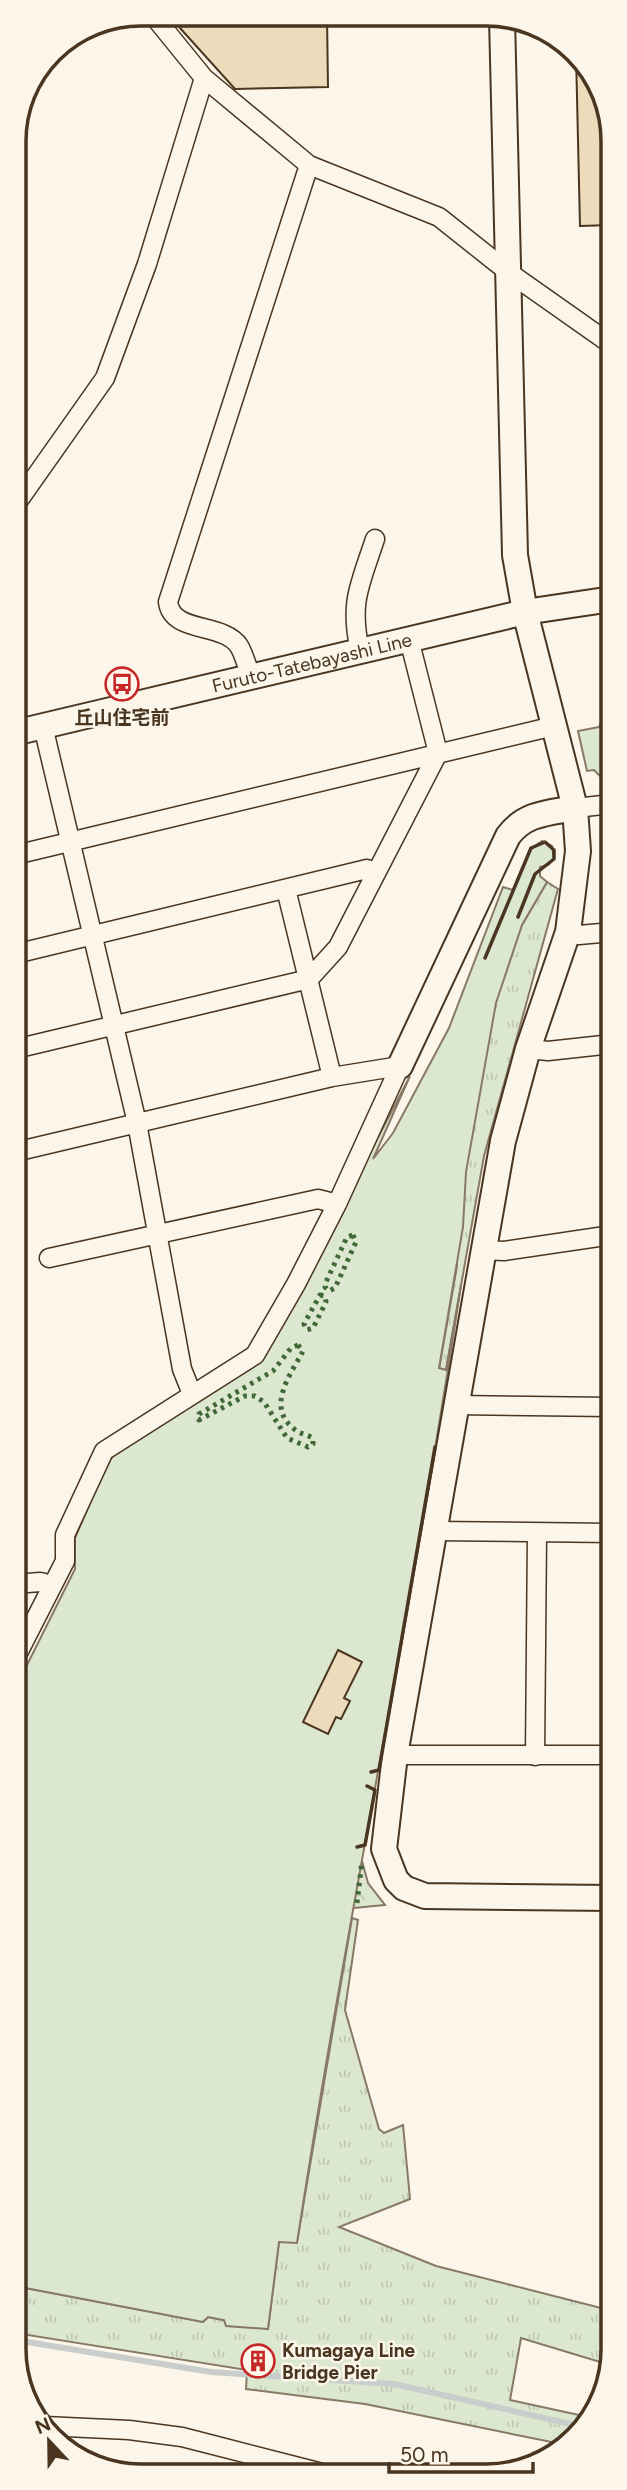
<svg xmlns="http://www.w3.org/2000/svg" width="627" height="2490" font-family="Figtree,'Noto Sans JP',sans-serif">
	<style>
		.grass { fill: url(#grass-tufts); stroke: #887966; stroke-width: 2 }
		.forest { fill: url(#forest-crowns); stroke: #887966; stroke-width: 2 }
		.park { fill: #dce7d0; stroke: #887966; stroke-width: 2 }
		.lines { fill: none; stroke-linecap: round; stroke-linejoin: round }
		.stream { stroke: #c9cecd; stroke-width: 6 }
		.building { fill: #ecdcbc; stroke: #4a3520; stroke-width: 2 }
		.street-casing { stroke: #4a3520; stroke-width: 21 }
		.secondary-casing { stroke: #4a3520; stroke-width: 28 }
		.street { stroke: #fbf6e9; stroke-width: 18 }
		.secondary { stroke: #fbf6e9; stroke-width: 24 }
		.hedge { stroke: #436837; stroke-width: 5; stroke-dasharray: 3.5 5; stroke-linecap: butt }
		.wall { stroke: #4a3520; stroke-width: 3.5 }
		.labels { text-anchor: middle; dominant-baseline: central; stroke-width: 5; stroke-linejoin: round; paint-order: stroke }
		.street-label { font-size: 19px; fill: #4a3520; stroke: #fbf6e9 }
		.poi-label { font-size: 19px; font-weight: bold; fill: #4a3520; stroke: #fbf6e9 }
		.rim { fill: none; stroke: #4a3520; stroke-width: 3.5 }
	</style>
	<defs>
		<pattern id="grass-tufts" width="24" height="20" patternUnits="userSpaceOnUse" patternTransform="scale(1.75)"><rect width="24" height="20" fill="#dce7d0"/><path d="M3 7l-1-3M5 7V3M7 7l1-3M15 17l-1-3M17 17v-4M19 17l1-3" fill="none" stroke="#bec7b2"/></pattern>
		<pattern id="forest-crowns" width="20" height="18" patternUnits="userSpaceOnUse" patternTransform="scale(1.75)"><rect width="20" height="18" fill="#dce7d0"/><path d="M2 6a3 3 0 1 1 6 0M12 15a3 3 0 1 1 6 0" fill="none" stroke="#bec7b2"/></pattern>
	</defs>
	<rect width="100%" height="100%" fill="#fbf6e9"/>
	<path class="grass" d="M547 882 558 889 484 1156 446 1370 439 1369 457 1266 454 1097 522 925Z
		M352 1918 358 1920 345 2010 379 2129 384 2133 403 2125 410 2199 339 2227 436 2266 613 2311V2357L610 2365 521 2338 510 2400 588 2417 581 2433 561 2444 365 2404 246 2389 247 2370 15 2333V2286L203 2322 208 2317 268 2329 279 2242H297Z"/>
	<path class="forest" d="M362 1861 368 1883 385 1905 343 1909Z"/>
	<path class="park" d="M612 698V788L594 770 587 771 578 731 599 727Z
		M542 841 552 846 554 859 548 865 540 867V876L547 882 522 925 496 1003 466 1172 463 1227 439 1368 446 1370 461 1285C413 1606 346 1922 297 2243L279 2242 268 2329 226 2326 224 2320 208 2317 203 2322 15 2286V1689L75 1569V1538L108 1462 115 1454 256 1365 264 1356 410 1076 373 1159 393 1133 449 1028 503 887 513 890 530 850Z"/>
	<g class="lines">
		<path class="stream" d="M15 2340 211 2372 394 2384 584 2427"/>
	</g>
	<path class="building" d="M180 14 327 16 328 87 235 89 180 28Z
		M576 54 581 57 612 124V225L580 226Z
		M338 1650 362 1662 344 1698 350 1701 341 1719 336 1717 328 1734 303 1722Z"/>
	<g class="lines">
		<defs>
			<path id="street" d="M152 14 204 78 309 165 439 217 507 271 612 345
				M14 507 105 378 147 264 204 78
				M360 651C349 602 360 585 375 539
				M251 676C247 667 244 654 239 646 223 622 172 634 168 602L309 165
				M43 726 137 1123 182 1369 192 1394
				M575 808 612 804
				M15 855 554 726
				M286 889 332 1077
				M568 932 579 935 612 932
				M15 954 367 869 376 873
				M15 1049 309 979 338 947 438 753 409 639
				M528 1049 548 1051 612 1044
				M15 1152 332 1077 400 1066 337 1204 296 1284 255 1355 104 1451 65 1535V1561L15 1659
				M482 1250 504 1251 612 1235
				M49 1258 318 1199 337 1204
				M454 1405 612 1407
				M433 1531 612 1533
				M15 1584 40 1582 51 1585
				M395 1755H613
				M535 1756 537 1533
				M45 2426 129 2430 182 2437 326 2474"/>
			<g id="secondary">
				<path d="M502 18 515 555 525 612 575 808 578 851 568 932 528 1049 503 1141 395 1755 384 1849 396 1880 404 1888 425 1896 613 1898"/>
				<path id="s1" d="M14 733 525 612 612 599"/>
				<path d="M400 1066 508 836C525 813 548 813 575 808"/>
			</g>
		</defs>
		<use href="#street" class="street-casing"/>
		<use href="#secondary" class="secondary-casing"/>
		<use href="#street" class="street"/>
		<use href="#secondary" class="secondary"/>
		<path class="hedge" d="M353 1235 356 1242 335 1288 329 1291 325 1287 326 1282 347 1237Z
			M320 1295 325 1296 326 1302 313 1328 307 1330 304 1324Z
			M298 1345 303 1351C291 1374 266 1406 293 1428 299 1434 306 1434 313 1438V1444L308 1447 287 1438 264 1402 255 1396H245L199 1420V1414L273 1371 291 1348Z
			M357 1903 362 1861"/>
		<path class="wall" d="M485 958 531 848 545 842 554 850V859L535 874 518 917
			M371 1772 379 1770 435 1447
			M357 1847 365 1845 375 1790 367 1786"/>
	</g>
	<defs>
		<symbol id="bus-ring" viewBox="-11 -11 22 22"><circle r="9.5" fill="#fbf6e9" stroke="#c62828" stroke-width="1.5"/><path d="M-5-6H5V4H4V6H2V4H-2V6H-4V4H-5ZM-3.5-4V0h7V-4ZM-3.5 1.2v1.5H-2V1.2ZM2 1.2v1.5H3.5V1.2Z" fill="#c62828"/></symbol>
		<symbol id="building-ring" viewBox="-11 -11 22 22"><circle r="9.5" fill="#fbf6e9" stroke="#c62828" stroke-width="1.5"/><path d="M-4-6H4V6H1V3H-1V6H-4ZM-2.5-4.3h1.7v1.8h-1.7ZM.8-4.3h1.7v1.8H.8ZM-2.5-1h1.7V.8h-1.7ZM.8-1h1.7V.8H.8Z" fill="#c62828"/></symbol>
	</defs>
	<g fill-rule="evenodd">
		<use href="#bus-ring" x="103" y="665" width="38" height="38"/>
		<use href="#building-ring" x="239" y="2342" width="38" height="38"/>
	</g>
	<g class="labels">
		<g class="street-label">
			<text stroke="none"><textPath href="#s1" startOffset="306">Furuto-Tatebayashi Line</textPath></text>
		</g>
		<g class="poi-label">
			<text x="122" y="717">丘山住宅前</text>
			<text x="282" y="2350" text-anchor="start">Kumagaya Line<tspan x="282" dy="22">Bridge Pier</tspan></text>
		</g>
	</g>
	<path d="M0 0H627V2490H0ZM141 26H486A115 115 0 0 1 601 141V2349A115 115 0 0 1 486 2464H141A115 115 0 0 1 26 2349V141A115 115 0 0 1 141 26Z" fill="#fbf6e9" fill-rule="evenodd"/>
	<path class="rim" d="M141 26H486A115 115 0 0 1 601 141V2349A115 115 0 0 1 486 2464H141A115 115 0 0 1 26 2349V141A115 115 0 0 1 141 26Z"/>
	<g transform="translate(49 2441) rotate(338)" stroke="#fbf6e9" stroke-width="5" paint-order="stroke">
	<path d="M0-5L12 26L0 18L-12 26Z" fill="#4a3520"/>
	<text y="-10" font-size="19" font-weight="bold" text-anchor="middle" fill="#4a3520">N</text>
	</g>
	<path d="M389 2462v10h144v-10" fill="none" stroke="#4a3520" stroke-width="3.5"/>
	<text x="400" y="2462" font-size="21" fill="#4a3520" stroke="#fbf6e9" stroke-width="5" paint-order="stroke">50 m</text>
</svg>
